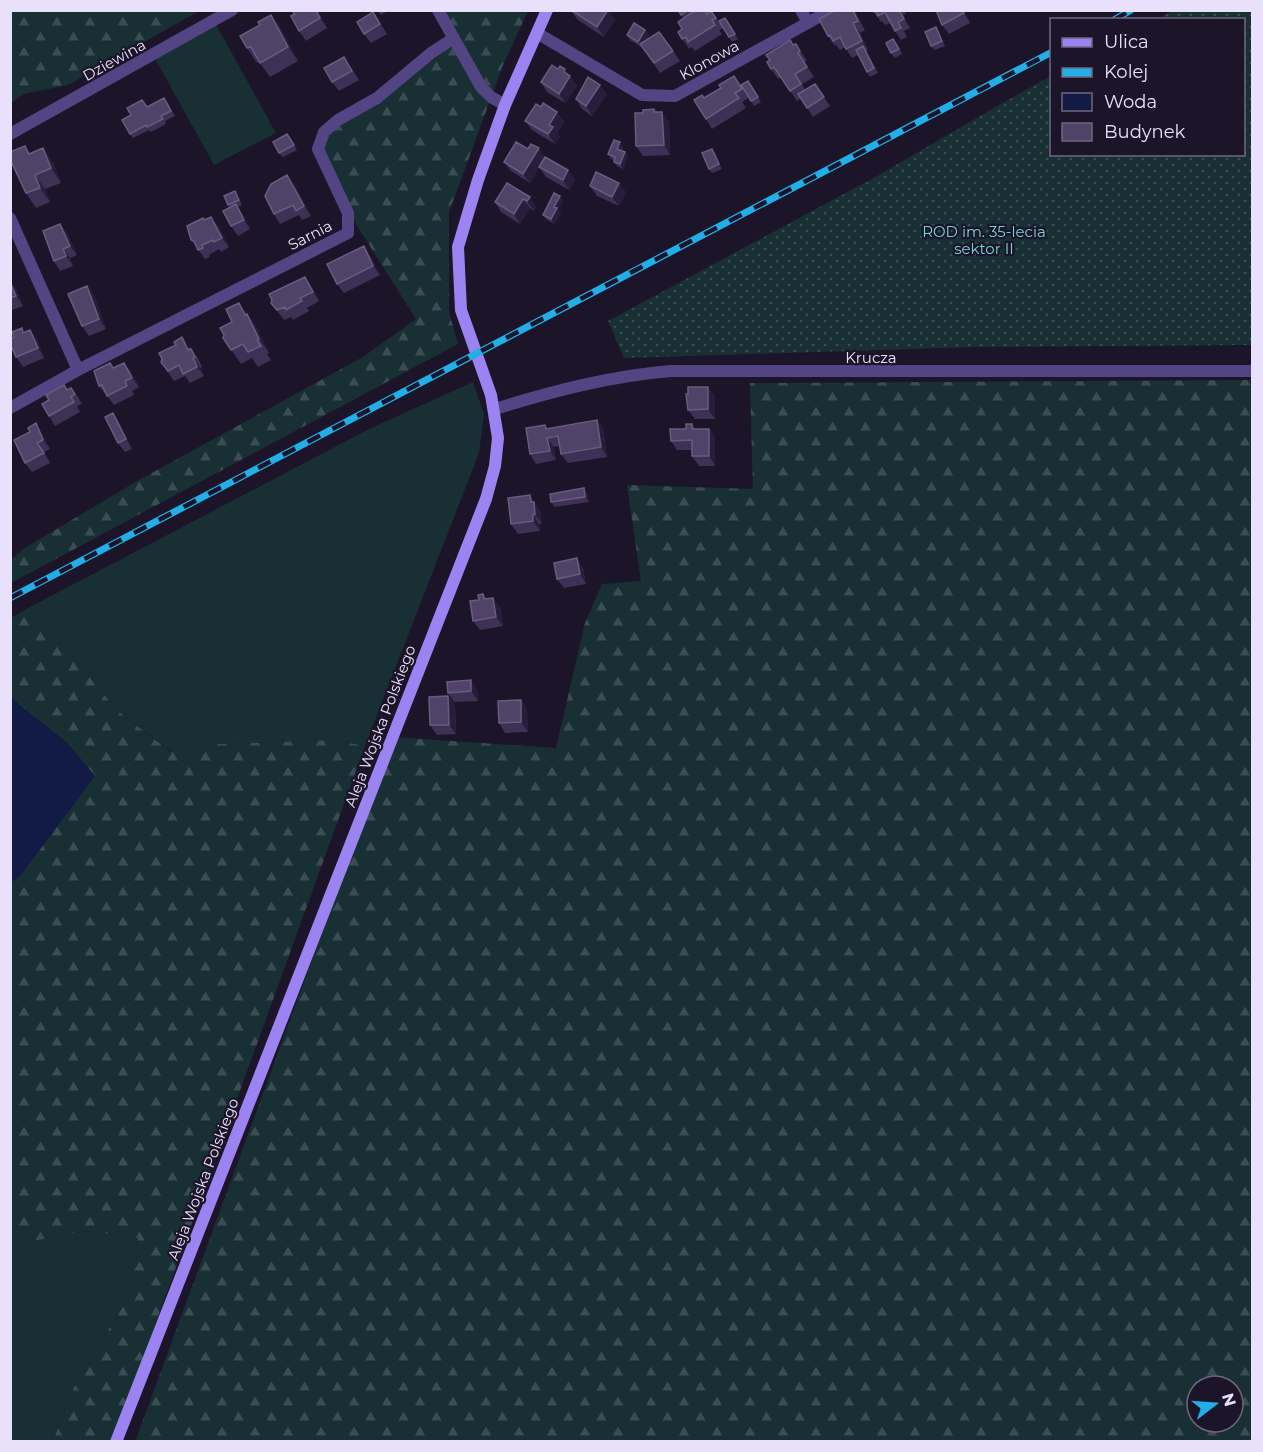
<svg xmlns="http://www.w3.org/2000/svg" width="1263" height="1452" font-family="Montserrat,sans-serif">
	<style>
		.grass { fill: #182f34 }
		.forest { fill: url(#forest-firs); fill-rule: evenodd }
		.garden { fill: url(#garden-dots) }
		.water { fill: #121b46 }
		.lines { fill: none; stroke-linecap: round; stroke-linejoin: round }
		.street { stroke: #534584; stroke-width: 12 }
		.secondary { stroke: #9b83f1; stroke-width: 12 }
		.rail-casing { stroke: #22aee6; stroke-width: 7 }
		.rail { stroke: #1c152a; stroke-width: 4.5; stroke-dasharray: 14; stroke-linecap: butt }
		.wall { fill: #3f3056 }
		.shaded-wall { fill: #291d3d }
		.building { fill: #514367; stroke: #695c7f; stroke-width: 1.5 }
		.labels { text-anchor: middle; dominant-baseline: central; stroke-width: 4.5; stroke-linejoin: round; paint-order: stroke }
		.street-label { font-size: 15px; fill: #e9e1fc; stroke: #1c152a }
		.park-label { font-size: 15px; fill: #74d5d0; stroke: #1c152a }
	</style>
	<defs>
		<pattern id="forest-firs" width="22" height="20" patternUnits="userSpaceOnUse" patternTransform="scale(1.5)"><rect width="22" height="20" fill="#182f34"/><path d="M5 1l3.5 6h-7zM16 11l3.5 6h-7z" fill="#3a4d52"/></pattern>
		<pattern id="garden-dots" width="8" height="8" patternUnits="userSpaceOnUse" patternTransform="scale(1.5)"><rect width="8" height="8" fill="#182f34"/><path d="M2 2h.1M6 6h.1" fill="none" stroke="#3a4d52" stroke-width="1.8" stroke-linecap="round"/></pattern>
	</defs>
	<rect width="100%" height="100%" fill="#1c152a"/>
	<path class="grass" d="M214 21 276 133 214 165 153 55Z
		M473 382 484 414 479 453 365 746 334 740 216 744 172 752 118 711 30 607 371 428Z
		M86 1231 138 1238 125 1301 72 1391 53 1441H11L10 1245Z"/>
	<path class="forest" d="M11 10H199V11L68 85 24 94 11 103Z
		M439 11H528L503 65 449 212V312L458 344 11 583V560L23 549 139 480 363 357 416 319 349 213 318 149 324 132 454 38Z
		M1252 380V1441L135 1442 394 737 556 748 585 623 602 584 641 581 627 485 753 489 750 383ZM1197 1386H1233V1422H1197Z
		M30 607 118 711 171 752 216 744 334 740 365 746 113 1441H53L72 1391 125 1301 138 1238 86 1231 11 1245V882L19 877 95 776 67 743 11 698V618Z"/>
	<path class="garden" d="M1174 10 1252 11V345L975 347 624 358 608 321 879 175 999 105 1051 76 1052 154H1244V20L1157 19Z"/>
	<path class="water" d="M11 698 67 743 95 776 19 877 11 882Z"/>
	<g class="lines">
		<path class="street" d="M438 10 481 87 491 97 505 105
			M801 10 808 23
			M537 33 642 95 675 96 831 10
			M10 134 232 10
			M10 218 78 370
			M10 408 78 370 348 233V213L318 149 324 132 338 120 377 98 431 53 454 38
			M495 409C553 391 610 376 671 371H1252"/>
		<path class="secondary" d="M116 1442 486 499 495 466 498 438 491 395 461 310 458 247 478 180 505 105 547 10"/>
		<defs>
			<path id="rail" d="M1114 20 1131 10
				M10 598 1052 52"/>
		</defs>
		<use href="#rail" class="rail-casing"/>
		<use href="#rail" class="rail"/>
	</g>
	<path class="wall" d="M377 10H389L381 15Z
		M678 10H694V11L707 14 711 11 723 28 719 30 722 34 695 51 692 47 689 49 678 32 682 29 683 18Z
		M873 10H904L906 14 903 15 910 28 904 31 907 37 901 40 890 23 885 25 882 21 881 22Z
		M936 10H963L970 23 949 34 942 25Z
		M571 11 615 20 604 37 578 20Z
		M373 12 387 34 371 43 364 34Z
		M856 13 865 30 860 33 868 50 866 51 878 73 870 77 858 55 852 58 845 47 840 50 836 45 835 46 828 36Z
		M271 15 281 29 298 61 270 77 259 62 257 63 247 48 260 25Z
		M320 15 327 28 306 41 299 31Z
		M725 18 738 39 732 42 729 37Z
		M936 27 939 32 945 46 935 50 931 46Z
		M645 30 649 35 645 41 659 32 680 61 660 73 642 46 641 47 630 40 627 35Z
		M796 44 807 61 804 62 814 77 802 84 805 90 815 84 830 106 813 117 801 98 797 101 781 77 778 79 771 69Z
		M897 44 902 54 895 58 891 53Z
		M350 66 359 80 339 91 332 82Z
		M558 69H565L577 86 565 103 547 92 541 82Z
		M734 76 748 98 742 102 746 108 712 129 706 119 721 88Z
		M748 81 761 102 754 106 741 85Z
		M600 85 607 94 592 116 582 109 576 99Z
		M167 102 175 116 165 121 166 124 151 132 149 130 133 138 130 134 147 107Z
		M541 107 557 112 564 122 557 133 560 137 555 144 532 130 525 121Z
		M654 109 657 112 669 122 670 155 643 156 636 146 643 113Z
		M291 139 297 150 283 157 279 153Z
		M623 147 622 151 625 152 628 157 623 169 617 166 614 162V160L611 159 608 154Z
		M528 149 545 157 568 170 575 180 569 190 546 177 539 167 530 183 511 171 504 162Z
		M30 153 53 162 61 183 45 189 50 202 36 208 26 193Z
		M715 153 722 169 712 173 709 169Z
		M507 183 536 207 534 211 530 208 520 224 501 212 495 202Z
		M294 184 311 216 302 220 299 215 280 224 274 214Z
		M590 186 626 192 619 206 597 196Z
		M235 191 242 205 237 207 242 214 250 229 238 236 231 226 229 207 228 205Z
		M563 201 558 210 561 213 554 224 546 219 543 215Z
		M203 218 205 220 218 226 229 247 221 252 219 249 209 255 210 257 205 259 191 240Z
		M60 224 67 233 77 255 70 258 73 266 60 271 54 261Z
		M364 246 370 256 380 275 344 293 337 284Z
		M10 280 15 287 23 306 10 311Z
		M312 287 319 301 307 308 309 311 293 320 291 317 284 320 271 303Z
		M94 295 106 329 89 336 82 326Z
		M239 303 257 328 269 353 267 354 271 360 258 367 252 358 241 364 223 338 232 322Z
		M30 330 37 339 44 358 23 367 16 357Z
		M189 347 198 358 202 367 200 368 204 376 190 383 185 376 174 381 161 362Z
		M124 363 131 372 139 387 132 391 134 395 114 405 99 386 113 368Z
		M64 385 68 390 71 388 78 397 82 404 77 406 80 412 55 426 49 416V400Z
		M708 387 715 397V419H695L688 410V394Z
		M113 413 119 423 132 449 125 452 118 443Z
		M597 420 603 429 607 457 568 463 561 454 560 446 554 447 556 460 536 464 530 454 545 425 548 429Z
		M692 424 695 429H709L715 438V466H699L692 456V450H677L671 441Z
		M42 433 50 449 44 452 50 463 32 472 25 463Z
		M584 488 587 493 589 502 555 507 551 502Z
		M530 495 540 511 542 524H539L540 531 518 534 511 524Z
		M583 568 586 584 564 588 557 579Z
		M483 594 486 598 500 607 503 626 480 630 473 621 479 600Z
		M477 690 478 701 454 702 448 693Z
		M448 696 455 706 456 734 437 735 430 725Z
		M521 700 527 710 528 732 505 733 499 723Z"/>
	<path class="shaded-wall" d="M316 10 320 15 327 28 320 18Z
		M609 10 615 20 604 37 597 27Z
		M853 10H854L856 13 865 30Z
		M899 10 903 15 910 28 904 19Z
		M271 15 281 29 298 61 288 47Z
		M853 23 860 33 868 50 862 41Z
		M645 30 649 35 641 47 638 42Z
		M565 69 577 86 565 103 559 94Z
		M600 85 607 94 592 116 586 106Z
		M557 112 564 122 557 133 560 137 555 144 548 134 549 125Z
		M662 112 669 122 670 155 664 145Z
		M620 142 623 147 620 153 617 149Z
		M43 148 53 162 61 183 51 168Z
		M539 148 545 158 530 183 523 174Z
		M712 149 715 153 722 169 719 164Z
		M625 152 628 157 623 169 620 164Z
		M568 170 575 180 569 190 563 180Z
		M35 175 45 189 50 202 40 188Z
		M287 175 294 184 311 216 304 206Z
		M619 183 626 192 619 206 612 197Z
		M560 196 563 201 558 210 561 213 554 224 551 219 554 207Z
		M530 197 536 207 534 211 527 201Z
		M523 199 530 208 520 224 514 214Z
		M236 204 242 214 250 229 244 220Z
		M211 217 218 226 229 247 222 238Z
		M60 224 67 233 77 255 70 246Z
		M364 246 370 256 380 275 373 266Z
		M63 249 70 258 73 266 66 256Z
		M305 277 312 287 319 301 313 292Z
		M10 280 15 287 23 306 16 296Z
		M87 286 94 295 106 329 99 319Z
		M239 303 257 328 269 353 259 339Z
		M30 330 37 339 44 358 38 348Z
		M193 358 200 368 204 376 197 367Z
		M124 363 131 372 139 387 132 378Z
		M708 387 715 397V419L708 409Z
		M113 413 119 423 132 449 126 439Z
		M597 420 603 429 607 457 601 447Z
		M36 423 42 433 50 449 43 440Z
		M709 429 715 438V466L709 456Z
		M547 438 554 447 556 460 550 451Z
		M584 488 587 493 589 502 585 497Z
		M530 495 540 511 542 524 535 514 531 502Z
		M533 514 539 524 540 531 533 521Z
		M577 558 583 568 586 584 580 574Z
		M493 598 500 607 503 626 496 617Z
		M471 680 477 690 478 701 471 691Z
		M448 696 455 706 456 734 449 725Z
		M521 700 527 710 528 732 521 722Z"/>
	<path class="building" d="M296 10H316L320 18 299 31 291 16 295 14 293 12Z
		M571 10H608L597 27Z
		M678 10H688L681 15Z
		M696 10H705L707 14 711 11 716 18 712 20 715 25 688 42 686 37 682 39 678 32 682 29 678 22Z
		M836 10H853L858 21 853 23 862 41 846 49 840 37 833 41 830 35 828 36 819 19Z
		M873 10H899L904 19 898 22 901 28 895 31 885 12 878 16 876 12H874Z
		M936 10H962L964 13 942 25Z
		M373 12 380 24 364 34 357 22Z
		M271 15 288 47 260 63 251 47 247 48 240 36 260 25 258 22Z
		M725 18 735 34 729 37 719 21Z
		M634 23 645 30 638 42 627 35Z
		M936 27 942 41 931 46 925 32Z
		M659 32 673 51 654 63 640 44Z
		M893 39 899 49 891 53 886 43Z
		M790 40 793 45 796 44 800 51 798 53 807 67 795 74 801 84 790 91 774 67 771 69 767 62 770 60 766 55Z
		M863 46 874 68 867 72 856 50Z
		M344 57 352 71 332 82 324 68Z
		M552 65 558 69 560 66 565 69 564 72 570 76 559 94 541 82Z
		M734 76 742 89 735 93 739 98 706 119 694 100 702 95 704 98 721 88 719 85Z
		M588 77 600 85 586 106 576 99Z
		M748 81 758 97 751 101 741 85Z
		M815 84 824 97 807 108 798 94Z
		M164 98 171 111 161 116 163 119 147 127 146 125 130 134 122 120 131 115 127 108 142 100 147 107Z
		M543 103 557 112 549 125 553 127 548 134 525 121 536 104 541 107Z
		M654 109V112H662L664 145 636 146 635 113H643V110Z
		M287 134 294 145 279 153 273 142Z
		M614 140 620 142 617 149 625 152 620 164 614 162 615 157 608 154Z
		M516 142 528 149 531 144 539 148 523 174 504 162Z
		M25 146 29 154 43 148 51 168 35 175 40 188 26 193 10 159V152Z
		M712 149 719 164 709 169 702 153Z
		M545 157 568 170 563 180 539 167Z
		M596 172 619 183 612 197 590 186Z
		M287 175 304 206 296 211 293 205 274 214 265 196 271 184Z
		M507 183 530 197 527 201 523 199 514 214 495 202Z
		M235 191 239 200 228 205 224 196Z
		M554 193 560 196 554 207 557 208 551 219 543 215Z
		M236 204 244 220 231 226 223 211Z
		M211 217 222 238 214 242 213 240 202 245 203 248 198 250 194 241 191 240 187 226 203 218 204 220Z
		M60 224 70 246 63 249 66 256 54 261 43 231Z
		M364 246 373 266 337 284 327 264Z
		M305 277 313 292 300 298 302 301 286 310 285 307 277 310 271 303 272 300 269 294Z
		M10 282 16 296 10 298Z
		M87 286 99 319 82 326 68 294Z
		M239 303 245 315 247 314 259 339 257 340 261 346 248 352 243 344 231 350 223 338 224 335 220 328 232 322 226 309Z
		M22 328 23 333 30 330 38 348 16 357 10 343V339L14 337 12 332Z
		M182 337 188 350 191 349 195 357 193 358 197 367 183 374 179 365 168 371 161 362 162 359 159 353 176 345 174 342Z
		M110 363 113 368 124 363 132 378 125 381 127 386 107 396 102 385 99 386 94 371Z
		M64 385 67 390 71 388 75 394 71 397 74 402 49 416 42 404 49 400 46 395Z
		M688 387H708V409L688 410 686 394H688Z
		M113 413 126 439 118 443 105 417Z
		M597 420 601 447 561 454 558 436 547 438 550 451 530 454 526 428 545 425 546 429Z
		M36 423 43 440 37 443 44 453 25 463 14 440 30 432 28 428Z
		M686 424H692V429H709V456H692V440L671 441 670 429H686Z
		M584 488 585 497 551 502 550 494Z
		M530 495 531 502H534L535 514H533V521L511 524 508 498Z
		M577 558 580 574 557 579 554 563Z
		M483 594 484 599 493 598 496 617 473 621 470 601 479 600 478 595Z
		M471 680V691L448 693 447 682Z
		M448 696 449 725H430L429 697Z
		M521 700V722L499 723 498 701Z"/>
	<g class="labels">
		<g class="street-label">
			<text transform="translate(114 60) rotate(-29)">Dziewina</text>
			<text transform="translate(709 60) rotate(-29)">Klonowa</text>
			<text transform="translate(310 235) rotate(-27)">Sarnia</text>
			<text x="871" y="357">Krucza</text>
			<text transform="translate(380 726) rotate(-69)">Aleja Wojska Polskiego</text>
			<text transform="translate(203 1179) rotate(-69)">Aleja Wojska Polskiego</text>
		</g>
		<g class="park-label">
			<text x="984" y="231">ROD im. 35-lecia<tspan x="984" dy="17">sektor II</tspan></text>
		</g>
	</g>
	<rect width="1263" height="1452" fill="none" stroke="#e9e1fc" stroke-width="24"/>
	<rect x="1050" y="18" width="195" height="138" fill="#1c152a" stroke="#6e677e" stroke-width="1.5"/>
	<rect x="1062" y="38" width="30" height="9" fill="#9b83f1" stroke="#6e677e" stroke-width="1.5"/>
	<text x="1104" y="48" font-size="18" fill="#e9e1fc">Ulica</text>
	<rect x="1062" y="68" width="30" height="9" fill="#22aee6" stroke="#6e677e" stroke-width="1.5"/>
	<text x="1104" y="78" font-size="18" fill="#e9e1fc">Kolej</text>
	<rect x="1062" y="93" width="30" height="18" fill="#121b46" stroke="#6e677e" stroke-width="1.5"/>
	<text x="1104" y="108" font-size="18" fill="#e9e1fc">Woda</text>
	<rect x="1062" y="123" width="30" height="18" fill="#514367" stroke="#6e677e" stroke-width="1.5"/>
	<text x="1104" y="138" font-size="18" fill="#e9e1fc">Budynek</text>
	<g transform="translate(1215 1404) rotate(73)"><circle r="28" fill="#1c152a" stroke="#6e677e" stroke-width="1.5"/>
	<path d="M0-4.5L10 22L0 15L-10 22Z" fill="#22aee6"/>
	<text y="-9" font-size="16" font-weight="bold" text-anchor="middle" fill="#e9e1fc">N</text>
	</g>
</svg>
